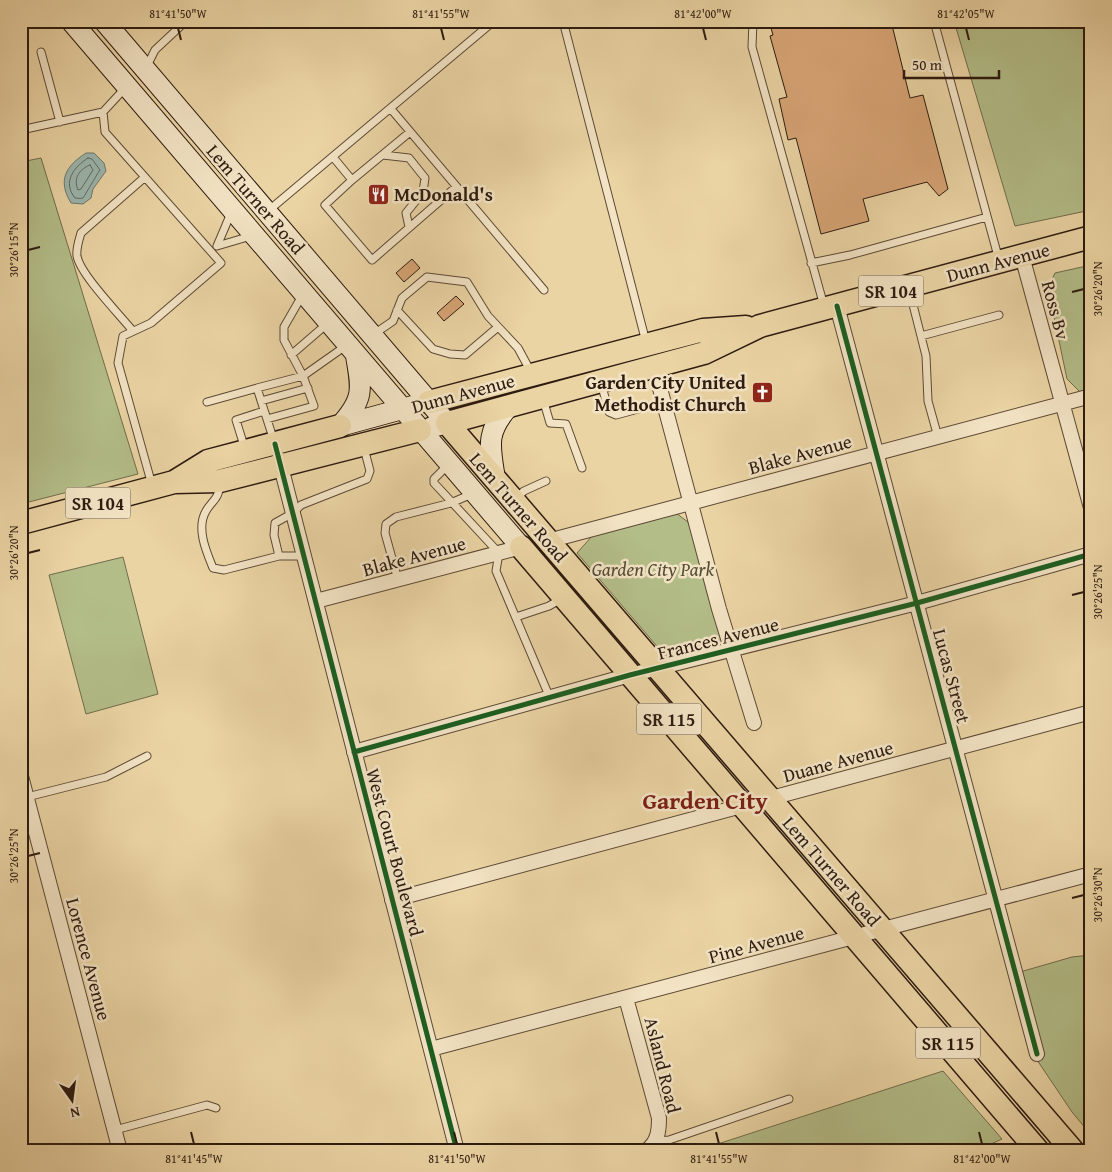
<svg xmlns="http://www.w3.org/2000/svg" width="1112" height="1172" font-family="'Gentium Book Plus',serif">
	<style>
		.green { fill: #b3bd88; stroke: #706c4c }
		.water { fill: #9bb7af; stroke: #6f796f }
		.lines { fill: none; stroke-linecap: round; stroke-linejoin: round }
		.shore { stroke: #646960; stroke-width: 1 }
		.building { fill: #d7a475; stroke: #2d1b10 }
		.lane-casing { stroke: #5c4935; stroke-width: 9 }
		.street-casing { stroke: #5c4935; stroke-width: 16 }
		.secondary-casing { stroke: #2d1b10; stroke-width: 22 }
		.primary-casing { stroke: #2d1b10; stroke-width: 25 }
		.lane { stroke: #f2e3c4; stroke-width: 7 }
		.street { stroke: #f2e3c4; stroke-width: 14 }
		.secondary { stroke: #f2e3c4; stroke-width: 20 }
		.primary { stroke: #ebd4a4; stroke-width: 22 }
		.cycleway-casing { stroke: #f2e3c4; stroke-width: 8 }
		.cycleway { stroke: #1b5e20; stroke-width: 5 }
		.ticks { fill: none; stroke: #2d1b10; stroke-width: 2 }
		.labels { text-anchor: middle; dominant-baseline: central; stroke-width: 5; stroke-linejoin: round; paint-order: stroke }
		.shield { fill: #f2e3c4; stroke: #685746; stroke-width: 1 }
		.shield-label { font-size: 18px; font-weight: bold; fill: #2d1b10 }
		.poi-label { font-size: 19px; font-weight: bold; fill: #2d1b10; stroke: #f2e3c4; text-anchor: start }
		.street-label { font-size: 19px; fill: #2d1b10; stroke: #f2e3c4 }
		.park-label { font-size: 19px; font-style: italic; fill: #554c34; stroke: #f2e3c4 }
		.district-label { font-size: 24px; font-weight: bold; fill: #7a1f14; stroke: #f2e3c4 }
		.neatline { fill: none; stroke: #2d1b10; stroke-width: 2 }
		.ticks-label { font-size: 12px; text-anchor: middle; fill: #2d1b10 }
	</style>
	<rect width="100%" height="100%" fill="#ebd4a4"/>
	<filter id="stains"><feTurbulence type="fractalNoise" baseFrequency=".004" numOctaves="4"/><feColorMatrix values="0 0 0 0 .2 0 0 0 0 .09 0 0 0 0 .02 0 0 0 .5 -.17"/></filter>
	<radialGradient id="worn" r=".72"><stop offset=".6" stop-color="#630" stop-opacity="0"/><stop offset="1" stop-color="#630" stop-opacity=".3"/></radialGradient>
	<path class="green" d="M954 21H1091V210L1015 226Z
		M41 158 138 474 21 504V162Z
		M1091 265V391L1081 393 1067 379 1048 288 1055 273Z
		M675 512 689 523 723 637 714 648 667 658 577 553 593 535Z
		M123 557 158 694 86 714 49 575Z
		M1091 955V1135L1072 1112 1035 1057 1020 972 1072 957Z
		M943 1071 1002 1139 976 1151H696Z"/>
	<path class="water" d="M86 153H94L104 163 106 171 93 189 91 198 83 204 71 203C57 180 66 166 86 153Z"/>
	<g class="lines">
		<path class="shore" d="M88 158 92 159 100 170C97 174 84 197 83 198 80 199 77 198 75 198 62 182 74 167 88 158Z
			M90 165 93 170 81 189 78 190C73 179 79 169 90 165Z"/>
	</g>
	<path class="building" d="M769 21H891L910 98 923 95 948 189 939 196 927 182 863 199 869 221 821 234 796 138 788 140 779 99 787 97 770 36 773 35Z
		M412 259 420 268 404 282 396 273Z
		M456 296 464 304 444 321 437 313Z"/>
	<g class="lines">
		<defs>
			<path id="lane" d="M563 21 646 342
				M753 21 752 47 824 306
				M934 21 999 260
				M41 52 60 122
				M146 68 155 50 186 21
				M126 87 103 112 105 132 221 263 151 323 123 336 118 363 152 485
				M391 109 544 290
				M21 130 103 112
				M383 155 409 158 425 178 423 192 406 213 409 227
				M333 157 352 180 325 205 372 260 456 187
				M352 180 410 132
				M268 211 494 21
				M231 213 217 246 251 236
				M811 263 850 255 987 217
				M909 289 926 356 928 401 938 437
				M397 310 433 349 450 354 465 355 498 327
				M132 330C119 314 80 274 77 256 76 248 79 240 81 233L145 177
				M374 334 393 321 402 298 427 277 467 282 488 316 518 348 531 372
				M921 336 999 315
				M291 355 328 323
				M601 383 609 412 616 415 664 402
				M543 399 550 423 566 424 582 468
				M261 401 308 388
				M207 402 257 388
				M267 419 314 406 303 376 284 340V327L303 294
				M274 441 257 388 303 376 347 345
				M245 449 236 420 264 411
				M449 464 434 479V483L499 553 496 571 550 698
				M220 484C218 501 213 499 206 511 196 528 206 551 213 568L224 570 279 556
				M516 498 524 491 546 481
				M304 556H279L274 535 275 523 293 513 301 505 367 479 370 471 364 448
				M398 580 385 533 386 524 396 517 451 503 474 493
				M516 617 549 606 561 599
				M27 797 106 777 147 756
				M115 1130 207 1105 216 1108
				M656 1141 669 1140 789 1099"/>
			<path id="street" d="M1022 256 1091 508
				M837 306 1037 1054
				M654 366 719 609 754 723
				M279 459 457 1151
				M548 541 1091 396
				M316 601 521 547
				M354 752 630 675 917 603 1091 554
				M21 776 120 1151
				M392 900 1091 712
				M626 998 659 1118C659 1131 658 1142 646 1151
				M431 1049 1091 874"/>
			<path id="secondary" d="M71 21 521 547
				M104 21 447 423 432 427
				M340 426 413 406
				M340 426C364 399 362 390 356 356
				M495 479C490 446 485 433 509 406"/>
			<path id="primary" d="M429 402 703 330 746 327
				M174 482 208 461 340 426
				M21 523 174 482 220 481 420 430
				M521 547 1038 1151
				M1073 1151 447 423 704 353 760 326 1091 237"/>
		</defs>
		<use href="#lane" class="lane-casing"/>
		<use href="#street" class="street-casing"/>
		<use href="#secondary" class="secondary-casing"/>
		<use href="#primary" class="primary-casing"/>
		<use href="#lane" class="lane"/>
		<use href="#street" class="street"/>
		<use href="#secondary" class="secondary"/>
		<use href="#primary" class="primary"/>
		<defs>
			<path id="cycleway" d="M837 306 1037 1054
				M275 444 457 1151
				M354 752 630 675 917 603 1091 554"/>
		</defs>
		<use href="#cycleway" class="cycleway-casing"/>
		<use href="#cycleway" class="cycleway"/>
	</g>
	<path class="ticks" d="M178 28 181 40M441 28 444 40M703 28 706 40M966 28 969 40M28 250 40 247M1072 292 1084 289M28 553 40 550M1072 595 1084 592M28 856 40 853M1072 898 1084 895M191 1132 194 1144M454 1132 457 1144M716 1132 719 1144M979 1132 982 1144"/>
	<defs>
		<symbol id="restaurant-square" viewBox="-11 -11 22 22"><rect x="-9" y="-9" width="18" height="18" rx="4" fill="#8f2418" stroke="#f2e3c4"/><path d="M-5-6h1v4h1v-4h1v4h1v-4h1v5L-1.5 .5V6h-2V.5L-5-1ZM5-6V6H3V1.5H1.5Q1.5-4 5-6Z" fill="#fff"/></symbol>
		<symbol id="church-square" viewBox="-11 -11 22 22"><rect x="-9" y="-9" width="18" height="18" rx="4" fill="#8f2418" stroke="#f2e3c4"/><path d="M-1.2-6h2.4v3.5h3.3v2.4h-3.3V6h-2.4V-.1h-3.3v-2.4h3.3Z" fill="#fff"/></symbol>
	</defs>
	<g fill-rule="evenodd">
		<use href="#restaurant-square" x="366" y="182" width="25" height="25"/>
		<use href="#church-square" x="750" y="380" width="25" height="25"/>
	</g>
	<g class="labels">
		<g class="shield">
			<rect x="858.5" y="275.5" width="65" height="31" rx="4"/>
			<rect x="65.5" y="487.5" width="65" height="31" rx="4"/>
			<rect x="636.5" y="703.5" width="65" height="31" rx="4"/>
			<rect x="915.5" y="1027.5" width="65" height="31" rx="4"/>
		</g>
		<g class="shield-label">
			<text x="891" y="291">SR 104</text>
			<text x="98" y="503">SR 104</text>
			<text x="669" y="719">SR 115</text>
			<text x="948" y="1043">SR 115</text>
		</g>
		<g class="poi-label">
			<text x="394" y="194">McDonald's</text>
			<text x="746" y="382" text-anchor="end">Garden City United<tspan x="746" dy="22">Methodist Church</tspan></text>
		</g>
		<g class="street-label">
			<text transform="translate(256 199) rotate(49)">Lem Turner Road</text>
			<text transform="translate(998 262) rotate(-15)">Dunn Avenue</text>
			<text transform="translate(1056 310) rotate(75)">Ross Bv</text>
			<text transform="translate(463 393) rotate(-15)">Dunn Avenue</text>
			<text transform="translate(800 454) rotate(-15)">Blake Avenue</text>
			<text transform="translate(519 507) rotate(49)">Lem Turner Road</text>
			<text transform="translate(414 556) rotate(-15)">Blake Avenue</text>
			<text transform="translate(718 638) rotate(-14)">Frances Avenue</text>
			<text transform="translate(952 676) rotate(75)">Lucas Street</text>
			<text transform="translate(838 761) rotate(-15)">Duane Avenue</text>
			<text transform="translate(395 852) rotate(75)">West Court Boulevard</text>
			<text transform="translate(832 871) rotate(49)">Lem Turner Road</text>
			<text transform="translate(756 944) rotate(-15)">Pine Avenue</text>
			<text transform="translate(89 959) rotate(75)">Lorence Avenue</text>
			<text transform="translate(663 1065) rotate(76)">Asland Road</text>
		</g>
		<g class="park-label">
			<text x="653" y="569">Garden City Park</text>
		</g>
		<g class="district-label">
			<text x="705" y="800">Garden City</text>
		</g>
	</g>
	<rect width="1112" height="1172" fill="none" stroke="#ebd4a4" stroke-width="55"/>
	<g transform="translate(72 1100) rotate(166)" stroke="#f2e3c4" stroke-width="4" paint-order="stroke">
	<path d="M0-4L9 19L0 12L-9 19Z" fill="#2d1b10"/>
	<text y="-8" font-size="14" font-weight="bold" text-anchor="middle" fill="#2d1b10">N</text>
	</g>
	<path d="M904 70v8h95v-8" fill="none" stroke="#2d1b10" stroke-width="2.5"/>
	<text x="912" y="70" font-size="15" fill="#2d1b10" stroke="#f2e3c4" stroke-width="4" paint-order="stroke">50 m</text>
	<rect x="28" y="28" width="1056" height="1116" class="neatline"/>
	<g class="ticks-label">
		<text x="178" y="18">81°41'50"W</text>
		<text x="441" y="18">81°41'55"W</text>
		<text x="703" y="18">81°42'00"W</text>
		<text x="966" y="18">81°42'05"W</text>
		<text transform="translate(14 250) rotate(-90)" y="4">30°26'15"N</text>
		<text transform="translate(1098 289) rotate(-90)" y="4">30°26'20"N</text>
		<text transform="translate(14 553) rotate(-90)" y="4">30°26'20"N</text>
		<text transform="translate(1098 592) rotate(-90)" y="4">30°26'25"N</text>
		<text transform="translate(14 856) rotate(-90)" y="4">30°26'25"N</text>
		<text transform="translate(1098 895) rotate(-90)" y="4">30°26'30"N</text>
		<text x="194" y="1163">81°41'45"W</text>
		<text x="457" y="1163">81°41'50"W</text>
		<text x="719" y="1163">81°41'55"W</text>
		<text x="982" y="1163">81°42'00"W</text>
	</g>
	<rect width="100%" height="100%" filter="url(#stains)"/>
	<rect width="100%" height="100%" fill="url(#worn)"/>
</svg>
